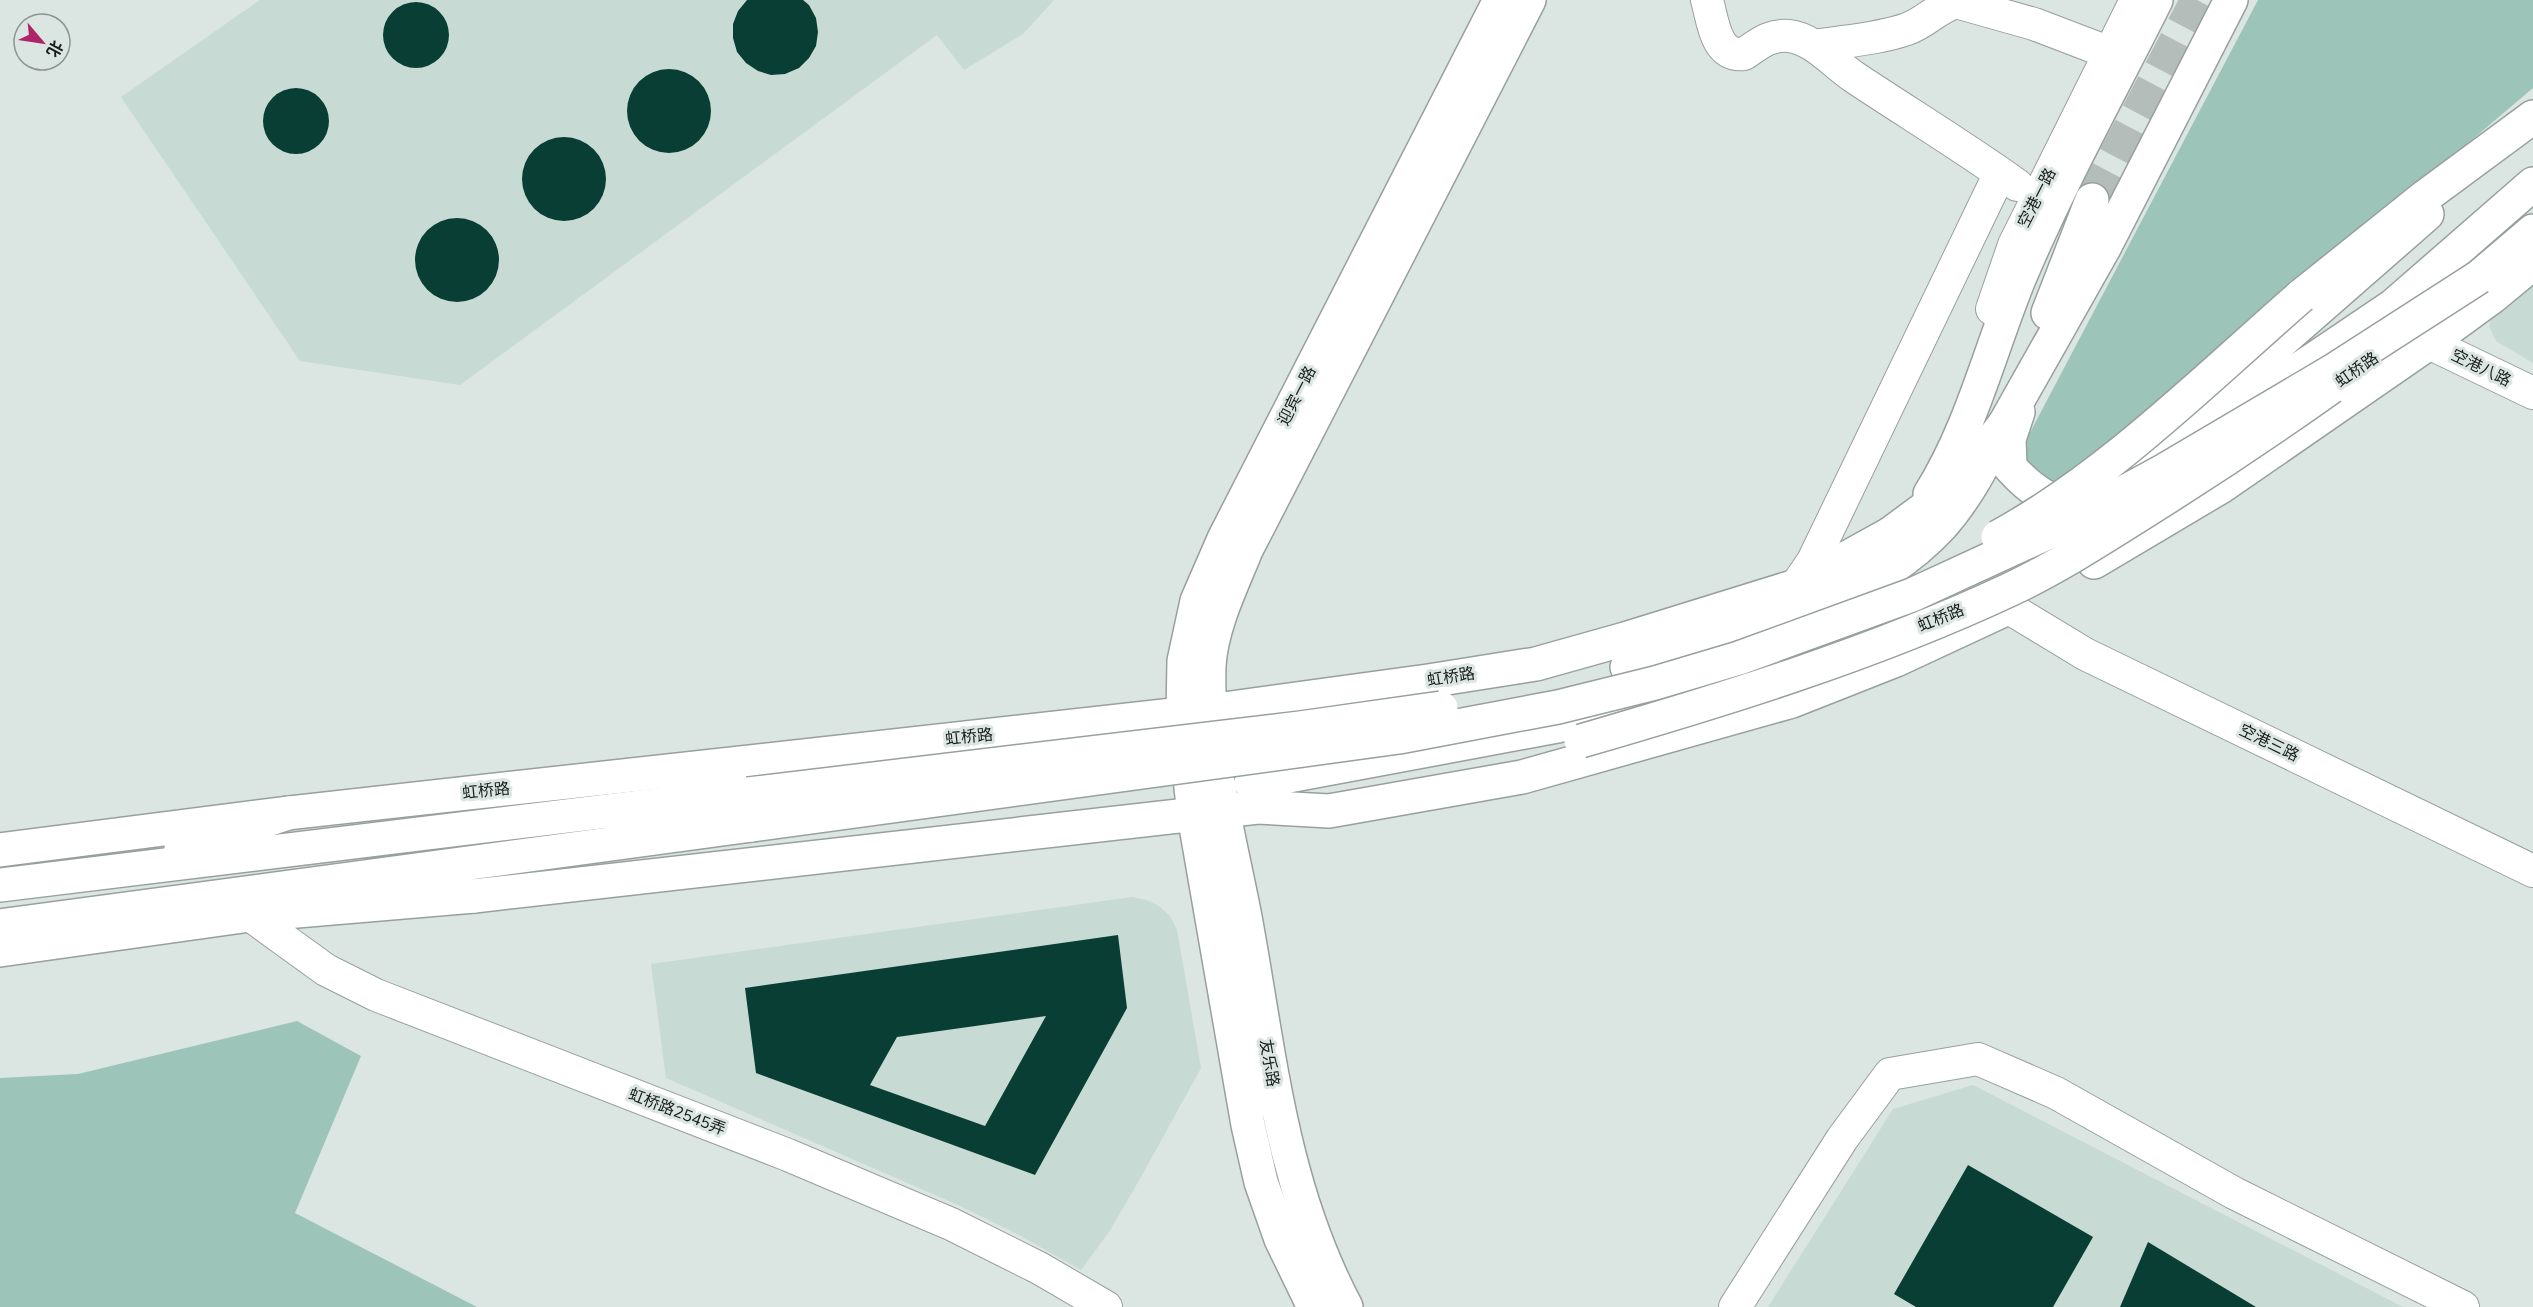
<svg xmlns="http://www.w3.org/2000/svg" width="2533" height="1307" font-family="'Nunito Sans','Noto Sans SC',sans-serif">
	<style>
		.built { fill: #c7dad4 }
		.green { fill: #9dc4b9 }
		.building { fill: #093e34; fill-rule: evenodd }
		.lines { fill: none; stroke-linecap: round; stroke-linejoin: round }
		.major-tunnel { stroke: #b4bdba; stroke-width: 33; stroke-dasharray: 33 16; stroke-linecap: butt }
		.minor-casing { stroke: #97a09e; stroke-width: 34 }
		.major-casing { stroke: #97a09e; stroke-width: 36 }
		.highway-casing { stroke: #97a09e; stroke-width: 36 }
		.minor { stroke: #fff; stroke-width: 32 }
		.major { stroke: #fff; stroke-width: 33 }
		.highway { stroke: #fff; stroke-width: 33 }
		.major-bridge-casing { stroke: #97a09e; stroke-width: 36; stroke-linecap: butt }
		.highway-bridge-casing { stroke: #97a09e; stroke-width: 36; stroke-linecap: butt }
		.major-bridge { stroke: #fff; stroke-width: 33 }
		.highway-bridge { stroke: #fff; stroke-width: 33 }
		.labels { text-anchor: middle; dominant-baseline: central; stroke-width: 6; stroke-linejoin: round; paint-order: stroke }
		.street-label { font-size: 16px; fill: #191d1c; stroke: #dbe5e2 }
	</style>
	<rect width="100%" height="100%" fill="#dbe5e2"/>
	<path class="built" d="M260 0H1054L1023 34 964 70 937 35 460 385 300 361 121 97Z
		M2533 269V363L2496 341 2489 326 2494 311Z
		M1132 897 1146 900 1159 906 1170 916 1177 930 1201 1068 1141 1177 1109 1232 1081 1270 1019 1235 958 1205 666 1078 651 964Z
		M1973 1085 2403 1307H1768L1893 1109Z"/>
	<path class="green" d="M2258 0H2533V88L2062 487 2014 463Z
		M297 1021 361 1056 295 1213 477 1307H0V1078L78 1074Z"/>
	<path class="building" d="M747 0H803L809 5 816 18 818 32 816 46 809 58 799 68 785 74 771 75 758 71 746 63 737 52 733 38V24L738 11Z
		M383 35a33 33 0 1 1 66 0a33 33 0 1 1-66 0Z
		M627 111a42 42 0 1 1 84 0a42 42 0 1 1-84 0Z
		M263 121a33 33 0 1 1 66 0a33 33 0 1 1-66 0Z
		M522 179a42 42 0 1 1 84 0a42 42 0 1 1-84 0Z
		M415 260a42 42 0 1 1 84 0a42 42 0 1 1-84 0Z
		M1118 935 1127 1008 1035 1175 756 1073 745 988ZM1046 1016 985 1126 870 1085 897 1037Z
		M1968 1165 2093 1237 2053 1307H1916L1894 1294Z
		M2148 1242 2256 1307H2120Z"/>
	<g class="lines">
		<path class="major-tunnel" d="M2092 200 2197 0"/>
		<defs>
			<path id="minor" d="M1707 0C1713 21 1715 57 1744 54 1759 44 1770 34 1789 36 1814 39 1833 63 1854 77 1908 113 1964 147 2017 185
				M1815 46C1845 41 1879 39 1907 29 1925 23 1938 7 1956 2L2034 24 2110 53
				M1992 309 2014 245 2136 0
				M2429 343 2533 393
				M1796 586 1813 561 2000 173
				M2009 608 2085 654 2533 871
				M250 915 326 970 376 995 788 1155 951 1224 1039 1268 1106 1307
				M1735 1307 1842 1139 1890 1074 1978 1059 2056 1093 2234 1193 2463 1307"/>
			<path id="major" d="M2479 277 2533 231
				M2048 313 2092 200
				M2018 412 2009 439 2010 467C2028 487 2052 508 2081 503
				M2230 416 2393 306 2533 184
				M2130 482 2260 360 2427 214
				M1930 494C1971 429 1990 350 2019 279 2059 184 2110 92 2156 0
				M2094 562 2222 486 2429 343 2492 297 2533 263
				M1251 783 1557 726 1672 695
				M0 850 288 813 1209 711 1428 681 1536 664 1625 639 1796 586 1890 534 1940 497 1968 471 2004 425 2104 248 2231 0
				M0 950 250 915 474 896 1258 807 1329 811 1522 777 1792 701 1896 660 2012 606
				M1314 1307 1281 1239 1261 1182 1248 1125 1194 815 1183 714 1184 661 1197 601 1224 539 1500 0
				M1346 1307C1280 1182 1270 1053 1245 917 1229 835 1206 751 1209 666 1211 627 1232 585 1246 550L1529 0"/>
			<path id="highway" d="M2301 296 2426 196 2533 117
				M1827 586 1848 573 1890 534
				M1627 667C1734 637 1864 610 1942 525 1968 496 1986 459 2004 425
				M181 848 288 813
				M0 885 748 794
				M364 893 474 896
				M0 926 752 825"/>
		</defs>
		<use href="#minor" class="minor-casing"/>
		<use href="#major" class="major-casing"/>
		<use href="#highway" class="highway-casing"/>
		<use href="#minor" class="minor"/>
		<use href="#major" class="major"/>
		<use href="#highway" class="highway"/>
		<defs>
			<path id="major-bridge" d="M1581 741C1726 699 1872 654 2009 590 2058 567 2104 537 2150 508 2212 469 2272 429 2331 387"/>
			<path id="highway-bridge" d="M1998 537C2108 477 2207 378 2301 296
				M748 794 1300 728 1441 708
				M752 825 1399 737 1558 707 1655 683 1739 658 1912 595 2062 526 2165 470 2336 369 2479 277"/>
		</defs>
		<use href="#major-bridge" class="major-bridge-casing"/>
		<use href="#highway-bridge" class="highway-bridge-casing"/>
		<use href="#major-bridge" class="major-bridge"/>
		<use href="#highway-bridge" class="highway-bridge"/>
	</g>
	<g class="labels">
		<g class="street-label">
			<text transform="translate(2037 198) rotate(-63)">空港一路</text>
			<text transform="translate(2481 368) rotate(26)">空港八路</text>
			<text transform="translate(2357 370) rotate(-35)">虹桥路</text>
			<text transform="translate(1297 396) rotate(-63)">迎宾一路</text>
			<text transform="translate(1941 618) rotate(-22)">虹桥路</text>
			<text transform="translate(1451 677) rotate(-9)">虹桥路</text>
			<text transform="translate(969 737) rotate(-6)">虹桥路</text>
			<text transform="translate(2269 743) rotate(26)">空港三路</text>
			<text transform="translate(486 791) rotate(-6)">虹桥路</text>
			<text transform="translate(1269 1063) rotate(80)">友乐路</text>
			<text transform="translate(677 1112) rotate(21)">虹桥路2545弄</text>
		</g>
	</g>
	<g transform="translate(42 42) rotate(119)"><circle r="28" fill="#dbe5e2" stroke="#8d9593" stroke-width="1.5"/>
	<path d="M0-4.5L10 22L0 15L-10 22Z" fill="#ae2567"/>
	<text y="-9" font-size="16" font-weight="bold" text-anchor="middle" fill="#191d1c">北</text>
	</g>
</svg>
